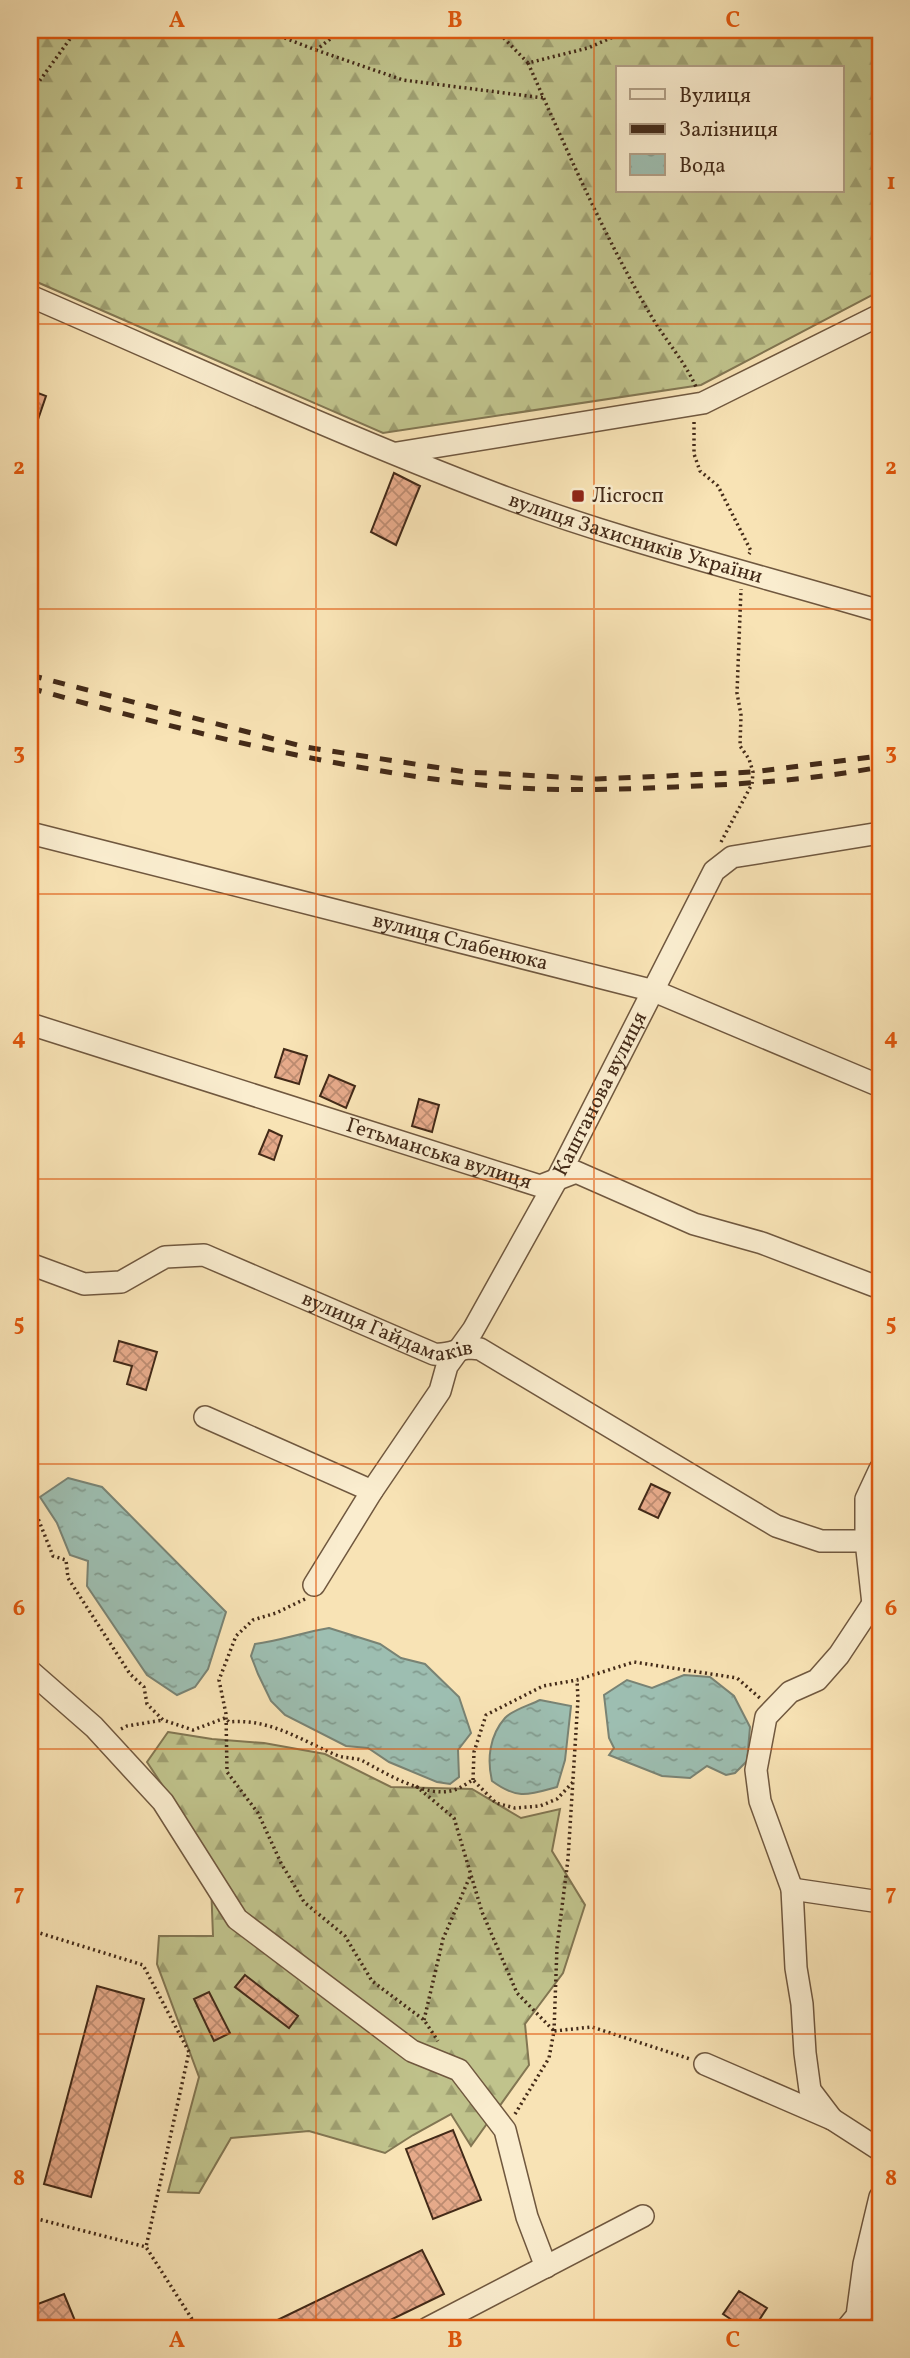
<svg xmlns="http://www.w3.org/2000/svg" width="910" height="2358" font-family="Vollkorn,serif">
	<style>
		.forest { fill: url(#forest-firs); stroke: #827652; stroke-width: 2; fill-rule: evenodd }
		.water { fill: url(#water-ripples); stroke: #798374; stroke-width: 2 }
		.building { fill: url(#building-cross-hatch); stroke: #432a18; stroke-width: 2 }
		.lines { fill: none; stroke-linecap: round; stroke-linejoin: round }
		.minor-casing { stroke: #70583f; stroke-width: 24 }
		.path { stroke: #432a18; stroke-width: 3.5; stroke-dasharray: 2 3.5; stroke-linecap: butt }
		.minor { stroke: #faedcf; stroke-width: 21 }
		.rail { stroke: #432a18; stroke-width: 5; stroke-dasharray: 12 12; stroke-linecap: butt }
		.grid { fill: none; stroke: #e0570d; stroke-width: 2; stroke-opacity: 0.55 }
		.poi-dot { fill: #8f2418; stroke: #faedcf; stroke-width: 2.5 }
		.labels { text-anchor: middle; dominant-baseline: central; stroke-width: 5; stroke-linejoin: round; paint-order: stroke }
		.poi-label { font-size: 21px; fill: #432a18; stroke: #faedcf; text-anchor: start }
		.street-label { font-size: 21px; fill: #432a18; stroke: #faedcf }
		.neatline { fill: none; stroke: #e0570d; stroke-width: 2.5 }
		.grid-label { font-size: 23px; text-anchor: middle; font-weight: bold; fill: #e0570d }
	</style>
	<defs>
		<pattern id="forest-firs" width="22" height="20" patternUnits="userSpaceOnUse" patternTransform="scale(1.75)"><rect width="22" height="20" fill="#c0c38c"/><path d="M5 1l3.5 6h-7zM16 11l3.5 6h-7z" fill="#9e9f71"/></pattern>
		<pattern id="water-ripples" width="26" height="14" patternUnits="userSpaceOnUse" patternTransform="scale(1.75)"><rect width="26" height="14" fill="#9dbeb1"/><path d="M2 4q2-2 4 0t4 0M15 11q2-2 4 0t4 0" fill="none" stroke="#829b8f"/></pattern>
		<pattern id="building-cross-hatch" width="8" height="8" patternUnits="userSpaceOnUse" patternTransform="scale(1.75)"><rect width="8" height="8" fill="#e6aa8a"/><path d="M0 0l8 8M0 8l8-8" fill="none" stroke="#bc8b70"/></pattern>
	</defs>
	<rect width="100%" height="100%" fill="#f8e3b5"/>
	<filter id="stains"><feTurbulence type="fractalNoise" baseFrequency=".00286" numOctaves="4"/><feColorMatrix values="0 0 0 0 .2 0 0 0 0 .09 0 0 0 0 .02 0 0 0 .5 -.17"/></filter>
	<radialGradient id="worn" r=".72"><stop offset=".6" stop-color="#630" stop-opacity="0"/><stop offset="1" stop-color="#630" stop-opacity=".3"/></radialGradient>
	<path class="forest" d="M30 30H880V291L701 385 383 433 30 279ZM618 68H842V191H618Z
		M168 1732 212 1739 264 1743 325 1754 391 1787 472 1789 521 1818 560 1809 552 1851 585 1905 563 1973 525 2024 529 2065 471 2146 451 2114 413 2135 385 2153 309 2131 231 2138 199 2193 168 2192 199 2077 157 1964 159 1936H213L210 1857 147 1762Z"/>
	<path class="water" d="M68 1478 102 1487 226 1612 208 1669 195 1687 177 1695 147 1675 87 1586 88 1561 70 1555 57 1523 40 1497Z
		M329 1628 380 1644 401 1658 425 1664 459 1697 471 1733 458 1750 459 1777 450 1784 437 1782 389 1762 368 1748 346 1746 285 1715 271 1701 258 1674 251 1656 255 1644C280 1641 304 1632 329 1628Z
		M684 1675 710 1677 734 1696 750 1727 747 1761 735 1773 726 1775 707 1766 690 1778 662 1776 609 1755 614 1748 609 1738 604 1695 627 1680 652 1688Z
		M540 1700 571 1706 565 1760 557 1787C528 1795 518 1800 492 1781 487 1760 489 1736 505 1718 512 1710 530 1705 540 1700Z"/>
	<path class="building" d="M30 390 46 396 32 437H30Z
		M394 473 420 486 396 545 371 532Z
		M284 1049 307 1056 299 1084 275 1077Z
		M329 1075 355 1086 346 1108 320 1096Z
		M419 1099 439 1105 432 1132 412 1126Z
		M269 1130 282 1136 274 1160 259 1154Z
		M119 1341 157 1352 146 1390 127 1384 132 1366 114 1361Z
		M651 1484 670 1493 658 1518 639 1509Z
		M245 1975 298 2016 289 2028 235 1987Z
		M97 1986 144 1999 91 2197 44 2184Z
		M209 1992 230 2033 214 2041 194 1999Z
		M453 2130 481 2200 433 2219 406 2149Z
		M422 2250 444 2294 374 2328H261Z
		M739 2291 767 2308 754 2328H744L723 2314Z
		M64 2294 78 2328H30V2307Z"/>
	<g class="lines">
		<defs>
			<g id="minor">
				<path id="s1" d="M30 296C185 363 338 434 496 494 621 541 752 573 880 611"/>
				<path d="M397 453 703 403 880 315"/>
				<path id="s2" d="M30 833 654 991 880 1086"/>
				<path id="s3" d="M30 1024 540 1186 576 1172 694 1224 762 1243 880 1288"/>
				<path id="s4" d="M30 1264 84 1284 121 1282 165 1257 204 1255 434 1354C453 1356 461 1345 480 1349L776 1526 821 1541H866L880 1546"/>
				<path d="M205 1417 372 1491"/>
				<path id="s5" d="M314 1585 372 1491 440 1391 447 1366 473 1330 556 1181 714 871 732 857 880 833"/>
				<path d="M873 1604 866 1541V1499L880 1469"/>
				<path d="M30 1671 94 1727 163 1802 237 1919 412 2051 459 2070 505 2130 527 2217 546 2267"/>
				<path d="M792 1889 880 1902"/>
				<path d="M705 2064 832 2119 880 2150"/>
				<path d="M832 2119 810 2090 805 2053 802 2004 796 1968 792 1889 760 1801 756 1770 766 1717 790 1692 817 1680 839 1655 880 1593"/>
				<path d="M857 2316 880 2298"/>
				<path d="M428 2328 643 2216"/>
				<path d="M847 2328 857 2316 864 2264 880 2197"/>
			</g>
		</defs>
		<use href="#minor" class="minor-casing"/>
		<path class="path" d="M264 30 316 50 342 30
			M496 30 528 63 588 48 629 30
			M316 50 403 80 544 98
			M528 63C566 148 603 234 650 314 665 340 684 360 696 387
			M30 94 75 32 81 30
			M694 422V454L700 471 718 486 751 551 749 554
			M721 842 752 784 753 772 749 759 740 746 741 715 737 693 741 589
			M30 1514 37 1516 53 1556 66 1560 68 1578 130 1674 144 1687 147 1704 163 1720 193 1730 225 1718 229 1722C269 1718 301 1740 336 1755 345 1759 355 1757 363 1761 385 1773 428 1799 454 1790 461 1788 467 1783 473 1780L496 1803 515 1808 540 1806 557 1799 573 1782
			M305 1599 276 1613 253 1620 236 1636 219 1680 226 1714 227 1772 258 1813 281 1863 304 1902 345 1936 372 1981 424 2020 438 2041
			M121 1729 127 1726 163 1720
			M473 1780 474 1752 486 1715 543 1686 577 1680 634 1662 737 1678 761 1699
			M416 1786 454 1818 482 1912 517 1993 554 2031
			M30 1930 143 1965 189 2052 146 2247
			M424 2020 443 1939 471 1874
			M554 2031 557 1947 568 1859 578 1699 577 1680
			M515 2114 549 2058 554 2031 592 2027 690 2059
			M30 2217 146 2247 197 2327 194 2328"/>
		<use href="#minor" class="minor"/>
		<path class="rail" d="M30 675 305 747 466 772 597 779 753 772 880 756
			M30 688C173 728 316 765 464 783 533 792 605 790 675 787 743 784 813 780 880 767"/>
	</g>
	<path class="grid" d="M316 30V2328M594 30V2328M30 324H880M30 609H880M30 894H880M30 1179H880M30 1464H880M30 1749H880M30 2034H880"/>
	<rect class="poi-dot" x="571" y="489" width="14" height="14" rx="3.5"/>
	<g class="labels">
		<g class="poi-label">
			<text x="592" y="496">Лісгосп</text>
		</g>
		<g class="street-label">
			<text stroke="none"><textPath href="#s1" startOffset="653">вулиця Захисників України</textPath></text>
			<text stroke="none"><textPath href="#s2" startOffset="444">вулиця Слабенюка</textPath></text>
			<text stroke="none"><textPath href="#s5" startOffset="570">Каштанова вулиця</textPath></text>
			<text stroke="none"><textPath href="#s3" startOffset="429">Гетьманська вулиця</textPath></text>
			<text stroke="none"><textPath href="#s4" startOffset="383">вулиця Гайдамаків</textPath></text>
		</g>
	</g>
	<rect width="910" height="2358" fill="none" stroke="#f8e3b5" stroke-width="77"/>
	<rect x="616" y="66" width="228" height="126" fill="#faedcf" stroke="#b19f86" stroke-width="2"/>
	<rect x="630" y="89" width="35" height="10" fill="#faedcf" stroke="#b19f86" stroke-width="2"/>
	<text x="679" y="102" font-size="21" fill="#432a18">Вулиця</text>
	<rect x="630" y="124" width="35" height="10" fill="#432a18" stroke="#b19f86" stroke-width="2"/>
	<text x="679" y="136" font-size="21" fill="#432a18">Залізниця</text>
	<rect x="630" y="154" width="35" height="21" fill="url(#water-ripples)" stroke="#b19f86" stroke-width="2"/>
	<text x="679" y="172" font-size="21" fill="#432a18">Вода</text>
	<rect x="38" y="38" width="834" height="2282" class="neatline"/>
	<g class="grid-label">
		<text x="177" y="27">A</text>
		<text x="455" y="27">B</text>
		<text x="733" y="27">C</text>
		<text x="19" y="189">1</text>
		<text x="891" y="189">1</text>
		<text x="19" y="474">2</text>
		<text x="891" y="474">2</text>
		<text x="19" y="759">3</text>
		<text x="891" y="759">3</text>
		<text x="19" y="1044">4</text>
		<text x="891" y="1044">4</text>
		<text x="19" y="1330">5</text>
		<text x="891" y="1330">5</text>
		<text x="19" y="1615">6</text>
		<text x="891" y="1615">6</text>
		<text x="19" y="1900">7</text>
		<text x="891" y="1900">7</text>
		<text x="19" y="2185">8</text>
		<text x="891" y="2185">8</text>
		<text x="177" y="2347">A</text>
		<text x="455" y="2347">B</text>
		<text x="733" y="2347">C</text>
	</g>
	<rect width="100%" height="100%" filter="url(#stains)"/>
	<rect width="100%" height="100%" fill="url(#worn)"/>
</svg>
